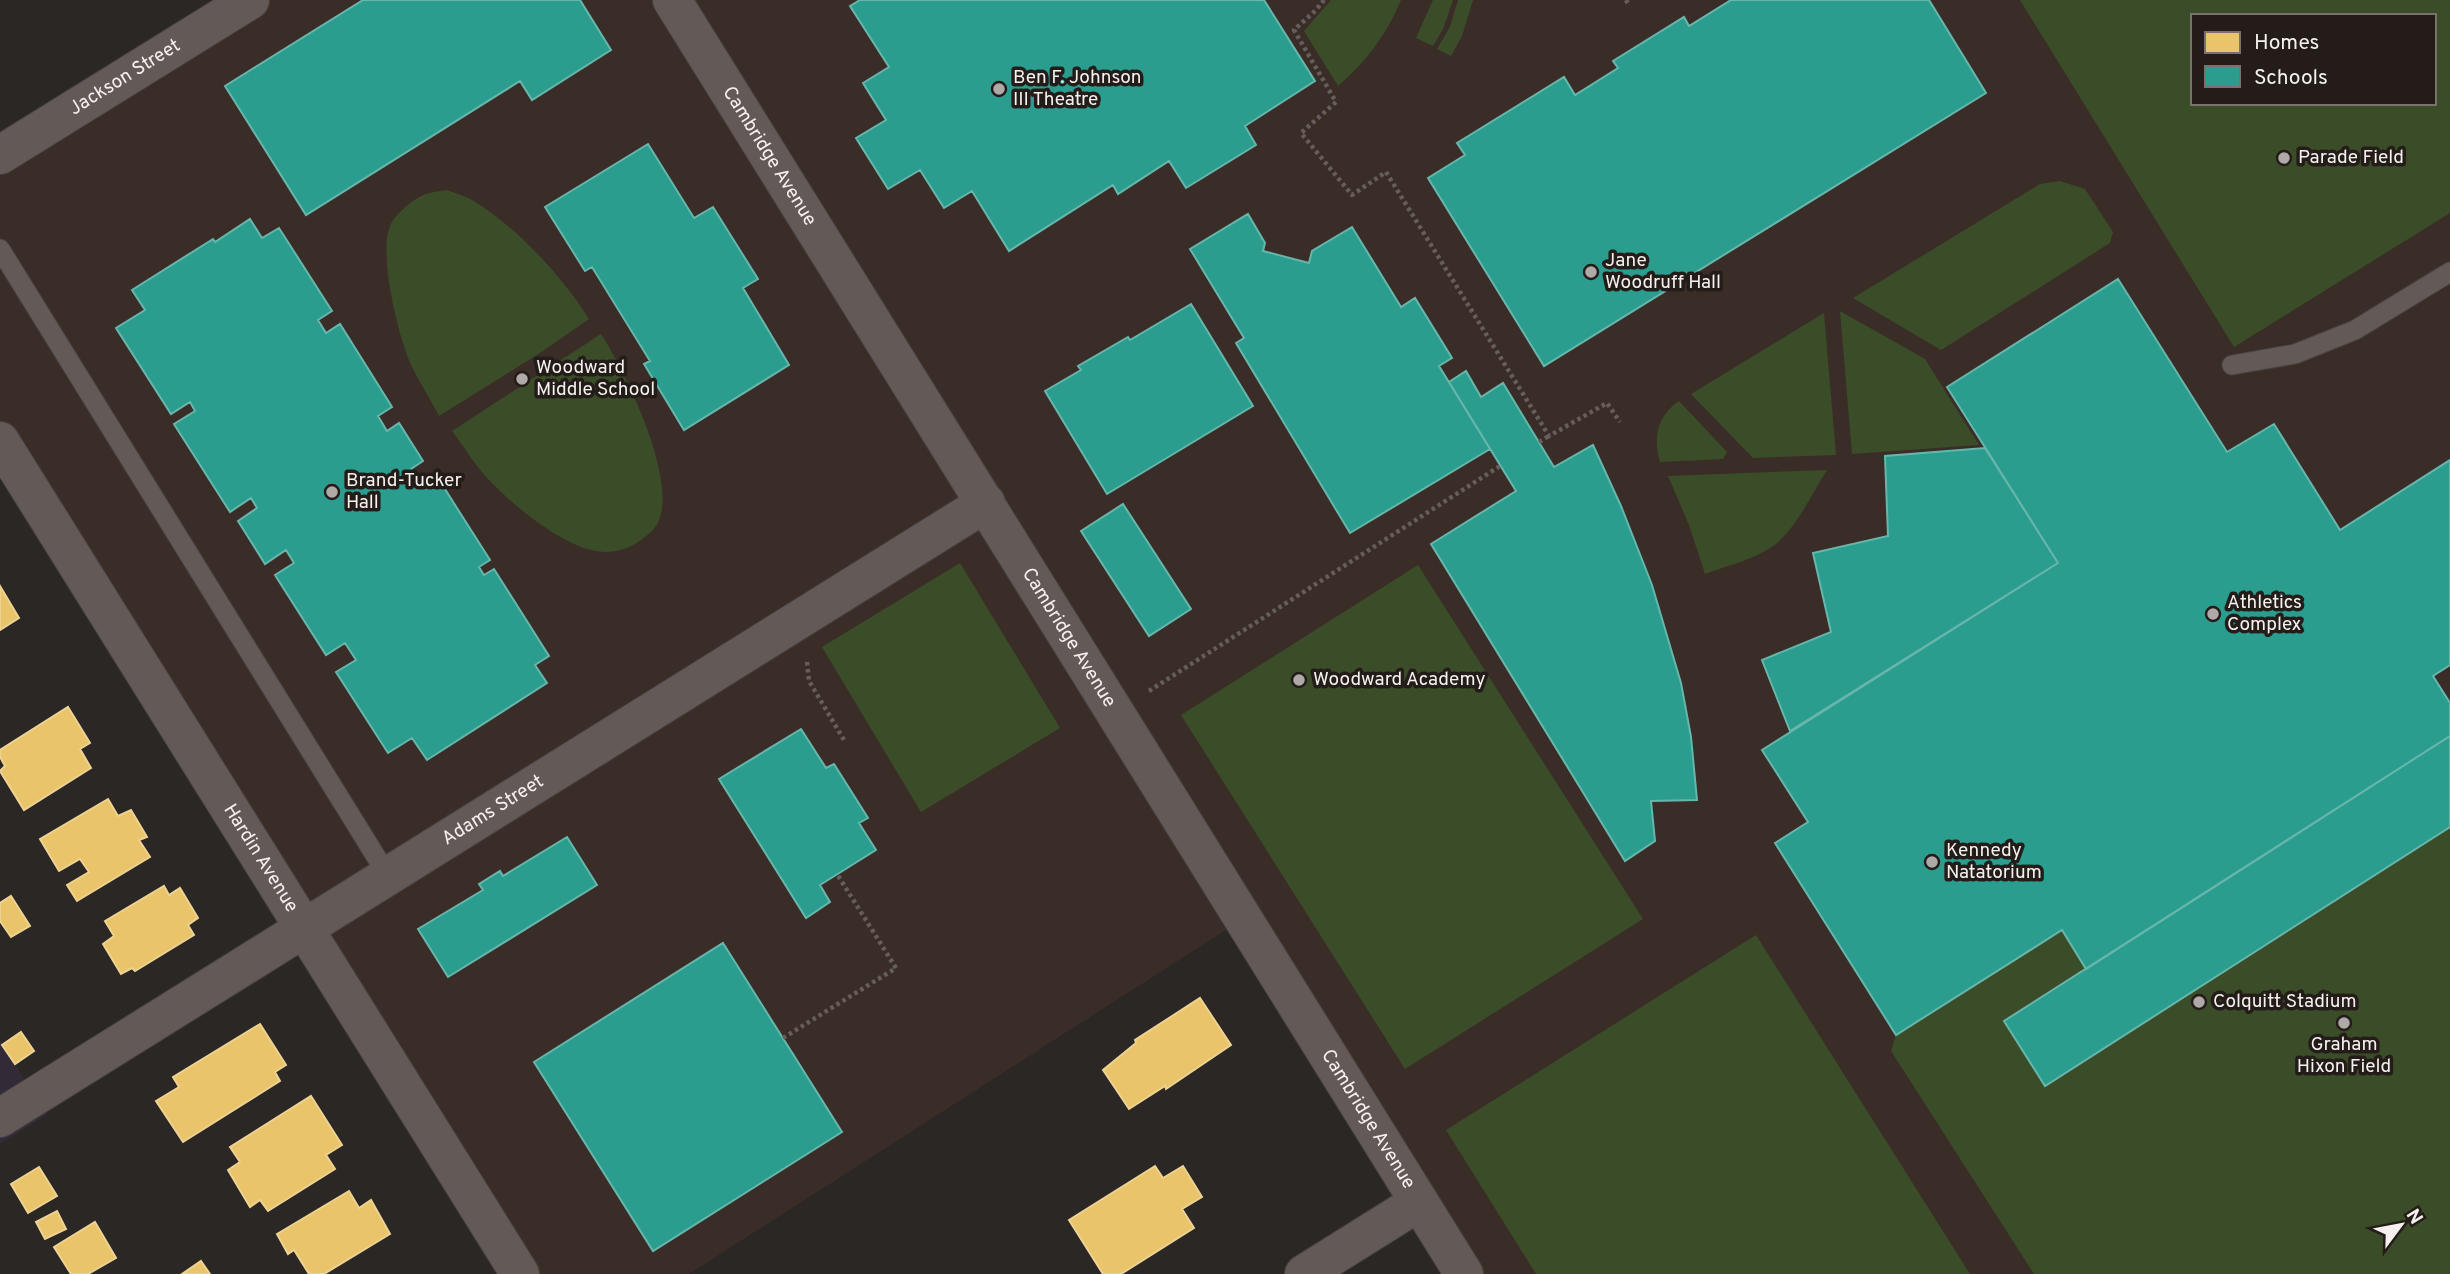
<svg xmlns="http://www.w3.org/2000/svg" width="2450" height="1274" font-family="Overpass,sans-serif">
	<style>
		.commercial { fill: #332a38 }
		.built { fill: #3a2d27; fill-rule: evenodd }
		.green { fill: #3b4d28; fill-rule: evenodd }
		.homes { fill: #e9c46a; stroke: #edd292; stroke-width: 2 }
		.schools { fill: #2a9d8f; stroke: #67b6ac; stroke-width: 2 }
		.lines { fill: none; stroke-linecap: round; stroke-linejoin: round }
		.lane-casing { stroke: #474342; stroke-width: 21 }
		.street-casing { stroke: #474342; stroke-width: 40 }
		.path { stroke: #655e5c; stroke-width: 4.5; stroke-dasharray: 3.5 3.5; stroke-linecap: butt }
		.lane { stroke: #635957; stroke-width: 19 }
		.street { stroke: #635957; stroke-width: 38 }
		.poi-dot { fill: #afaaa8; stroke: #241c19; stroke-width: 2.5 }
		.labels { text-anchor: middle; dominant-baseline: central; stroke-width: 7; stroke-linejoin: round; paint-order: stroke }
		.street-label { font-size: 19px; fill: #f6f1ee; stroke: #241c19 }
		.poi-label { font-size: 19px; fill: #f6f1ee; stroke: #241c19; text-anchor: start }
	</style>
	<rect width="100%" height="100%" fill="#2b2725"/>
	<path class="commercial" d="M0 1040 47 1115 0 1144Z"/>
	<path class="built" d="M249 0H2450V1274H1464L1243 919 689 1274H520L0 441V155ZM2193 16H2434V103H2193Z"/>
	<path class="green" d="M1331 0H1401C1387 34 1366 62 1338 86L1304 31Z
		M1433 0H1453L1443 29 1433 46 1416 38Z
		M1458 0H1473L1462 36 1451 56 1437 49 1450 27Z
		M2020 0H2450V213L2234 347ZM2193 16H2434V103H2193Z
		M2060 181 2085 189 2113 232 2110 243 1941 350 1853 298 2040 184Z
		M447 190C455 193 465 196 472 200 516 226 562 276 589 319L543 351 439 416C431 400 421 385 413 369 399 341 378 255 390 226 395 214 414 198 426 194 432 192 440 191 447 190Z
		M1840 311 1925 359 1979 445 1852 454Z
		M1824 313 1836 455 1753 458 1691 394Z
		M601 334C626 373 672 469 661 514 658 529 645 538 633 545 613 556 592 553 572 543 541 528 511 503 487 478 474 464 464 446 452 431Z
		M1679 401 1727 452 1723 459 1660 462C1653 437 1657 416 1679 401Z
		M1827 470C1812 493 1798 525 1777 543 1757 559 1729 565 1705 574L1689 525 1668 476Z
		M960 563 1060 728 921 812 822 647Z
		M1418 565 1643 919 1405 1069 1181 715Z
		M2450 737V1274H2034L1891 1051 1896 1035 2062 930 2086 968Z
		M1756 935 1970 1274H1536L1446 1130Z"/>
	<path class="homes" d="M0 586 19 618 0 630Z
		M68 707 90 743 80 749 91 768 24 810 0 771 5 766 0 757V750Z
		M108 799 118 816 131 810 147 837 139 840 150 857 77 901 67 885 89 872 80 859 59 871 40 839Z
		M164 886 169 895 180 888 198 918 188 925 194 935 135 971 132 968 121 974 103 944 114 936 105 921Z
		M11 896 30 926 11 937 0 921V903Z
		M1200 998 1231 1045 1166 1089 1165 1086 1129 1109 1103 1070 1136 1043 1135 1040Z
		M260 1024 286 1065 275 1072 280 1081 183 1142 156 1101 179 1087 173 1077Z
		M21 1032 34 1051 15 1064 2 1045Z
		M311 1096 342 1145 326 1155 335 1169 268 1211 260 1200 250 1207 228 1170 240 1162 230 1147Z
		M1155 1166 1163 1178 1183 1166 1202 1197 1182 1209 1194 1228 1121 1274H1103L1069 1220Z
		M39 1167 57 1196 28 1213 11 1184Z
		M349 1191 359 1208 371 1200 390 1234 324 1274H309L294 1250 288 1254 277 1234Z
		M57 1211 66 1229 45 1239 36 1222Z
		M95 1222 116 1258 88 1274H71L54 1247Z
		M201 1261 210 1274H182Z"/>
	<path class="schools" d="M363 0H580L611 50 532 100 520 81 306 215 225 86Z
		M860 0H1264L1315 81 1245 126 1256 145 1186 188 1169 161 1118 194 1113 185 1009 251 972 191 944 208 920 170 888 189 856 138 886 120 863 83 889 67 850 6Z
		M1731 0H1929L1986 93 1544 366 1428 178 1465 155 1457 143 1564 77 1575 95 1618 68 1613 61 1684 17 1689 26Z
		M648 144 694 218 713 207 758 279 743 288 789 365 684 430 644 364 650 361 592 267 585 271 545 207Z
		M1248 214 1265 243 1263 251 1309 263 1312 251 1352 227 1401 307 1415 298 1452 358 1439 366 1490 449 1350 533 1236 343 1244 338 1190 249Z
		M250 219 262 238 279 228 332 311 318 320 326 333 340 324 392 407 378 416 387 431 399 423 423 461 411 469 421 485 436 475 490 560 479 567 484 575 494 569 549 656 535 665 547 683 427 760 412 738 388 753 336 672 356 660 345 643 326 655 275 575 294 563 286 550 265 564 238 521 257 508 251 498 230 512 174 424 195 411 190 402 171 414 116 328 145 310 132 290 213 239 215 242Z
		M2118 279 2227 452 2274 424 2340 530 2450 460V665L2433 676 2450 703V736L2086 969 2062 930 1896 1035 1775 843 1808 822 1762 750 2058 563 1947 387Z
		M1191 304 1253 406 1107 494 1045 391 1081 370 1078 366 1128 337 1130 340Z
		M1466 371 1481 397 1503 383 1554 467 1593 445 1621 506 1652 585 1681 683 1691 737 1697 800 1651 801 1655 841 1625 861 1431 544 1516 491 1449 382Z
		M1985 448 2058 563 1790 731 1762 660 1831 632 1813 553 1888 536 1885 456Z
		M1123 504 1191 609 1149 636 1081 531Z
		M801 729 826 768 834 764 868 818 859 823 876 850 820 885 830 902 806 918 719 779Z
		M2450 736V827L2045 1086 2004 1021Z
		M567 837 597 885 448 977 418 929 483 890 479 884 500 871 503 876Z
		M723 943 842 1132 653 1251 534 1062Z"/>
	<g class="lines">
		<defs>
			<path id="lane" d="M0 249 388 876
				M2232 365 2295 354 2355 330 2450 272"/>
			<g id="street">
				<path id="s1" d="M672 0 1464 1274"/>
				<path id="s2" d="M0 155 250 0"/>
				<path id="s3" d="M0 441 520 1274"/>
				<path id="s4" d="M0 1118 986 503"/>
				<path d="M1304 1274 1419 1202"/>
			</g>
		</defs>
		<use href="#lane" class="lane-casing"/>
		<use href="#street" class="street-casing"/>
		<path class="path" d="M1324 0 1316 10 1294 30 1336 102 1301 133 1352 195 1386 172 1549 436 1607 403 1620 422
			M1626 0 1629 5
			M1539 442 1549 436
			M807 662 809 681 844 740
			M1149 691 1500 466
			M783 1038 896 968 837 874"/>
		<use href="#lane" class="lane"/>
		<use href="#street" class="street"/>
	</g>
	<g class="poi-dot">
		<circle cx="999" cy="89" r="7"/>
		<circle cx="2284" cy="158" r="7"/>
		<circle cx="1591" cy="272" r="7"/>
		<circle cx="522" cy="379" r="7"/>
		<circle cx="332" cy="492" r="7"/>
		<circle cx="2213" cy="614" r="7"/>
		<circle cx="1299" cy="680" r="7"/>
		<circle cx="1932" cy="862" r="7"/>
		<circle cx="2199" cy="1002" r="7"/>
		<circle cx="2344" cy="1023" r="7"/>
	</g>
	<g class="labels">
		<g class="street-label">
			<text stroke="none"><textPath href="#s2" startOffset="147">Jackson Street</textPath></text>
			<text stroke="none"><textPath href="#s1" startOffset="184">Cambridge Avenue</textPath></text>
			<text stroke="none"><textPath href="#s1" startOffset="751">Cambridge Avenue</textPath></text>
			<text stroke="none"><textPath href="#s4" startOffset="581">Adams Street</textPath></text>
			<text stroke="none"><textPath href="#s3" startOffset="492">Hardin Avenue</textPath></text>
			<text stroke="none"><textPath href="#s1" startOffset="1318">Cambridge Avenue</textPath></text>
		</g>
		<g class="poi-label">
			<text x="1013" y="78">Ben F. Johnson<tspan x="1013" dy="22">III Theatre</tspan></text>
			<text x="2298" y="158">Parade Field</text>
			<text x="1605" y="261">Jane<tspan x="1605" dy="22">Woodruff Hall</tspan></text>
			<text x="536" y="368">Woodward<tspan x="536" dy="22">Middle School</tspan></text>
			<text x="346" y="481">Brand-Tucker<tspan x="346" dy="22">Hall</tspan></text>
			<text x="2227" y="603">Athletics<tspan x="2227" dy="22">Complex</tspan></text>
			<text x="1313" y="680">Woodward Academy</text>
			<text x="1946" y="851">Kennedy<tspan x="1946" dy="22">Natatorium</tspan></text>
			<text x="2213" y="1002">Colquitt Stadium</text>
			<text x="2344" y="1045" text-anchor="middle">Graham<tspan x="2344" dy="22">Hixon Field</tspan></text>
		</g>
	</g>
	<rect x="2191" y="14" width="245" height="91" fill="#241c19" stroke="#78716e" stroke-width="2"/>
	<rect x="2205" y="32" width="35" height="21" fill="#e9c46a" stroke="#78716e" stroke-width="2"/>
	<text x="2254" y="49" font-size="21" fill="#f6f1ee">Homes</text>
	<rect x="2205" y="66" width="35" height="21" fill="#2a9d8f" stroke="#78716e" stroke-width="2"/>
	<text x="2254" y="84" font-size="21" fill="#f6f1ee">Schools</text>
	<g transform="translate(2401 1225) rotate(58)" stroke="#241c19" stroke-width="5" paint-order="stroke">
	<path d="M0-5L12 26L0 18L-12 26Z" fill="#f6f1ee"/>
	<text y="-10" font-size="19" font-weight="bold" text-anchor="middle" fill="#f6f1ee">N</text>
	</g>
</svg>
